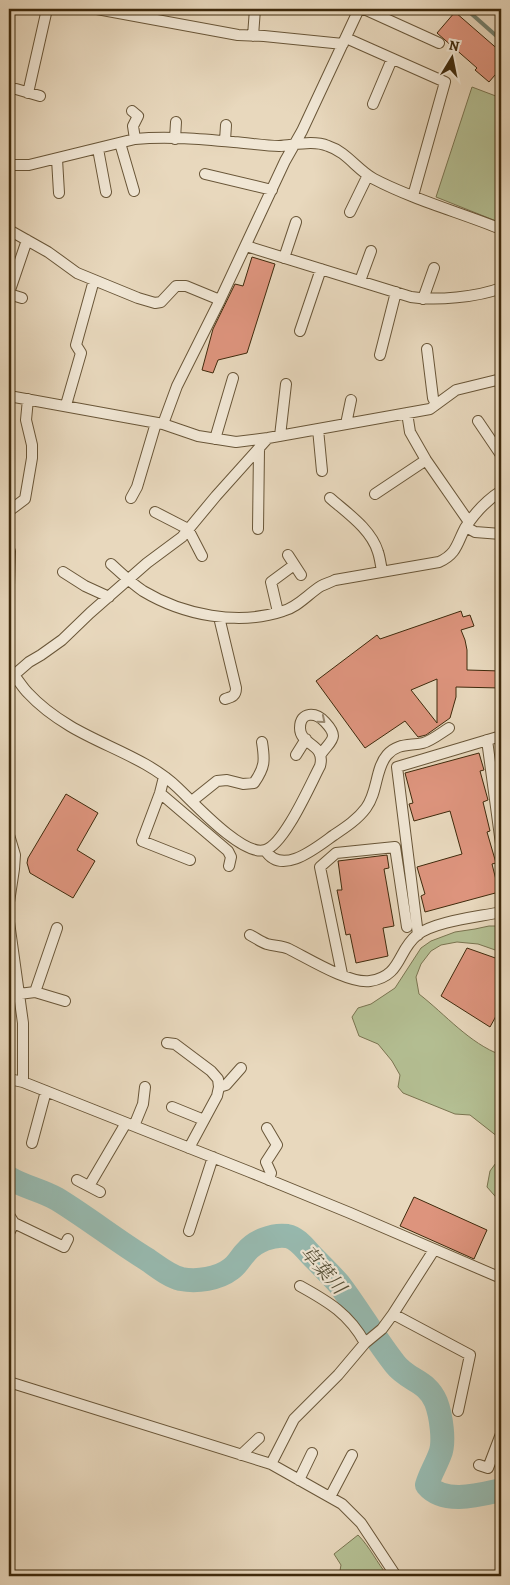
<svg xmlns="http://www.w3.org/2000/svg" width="510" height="1585" font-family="Alegreya,'Noto Serif JP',serif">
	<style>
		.green { fill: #b4bf93; stroke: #7a7450 }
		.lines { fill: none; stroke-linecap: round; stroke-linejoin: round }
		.stream { stroke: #74806e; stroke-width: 4 }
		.river { stroke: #97bab0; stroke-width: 24 }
		.building { fill: #dd947d; stroke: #3f2a0c; fill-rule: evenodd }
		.street-casing { stroke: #695638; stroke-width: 12 }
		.street { stroke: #f0e6d4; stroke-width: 10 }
		.oneway { stroke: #988870 }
		.labels { text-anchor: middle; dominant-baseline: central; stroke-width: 4.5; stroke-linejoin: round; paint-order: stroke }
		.water-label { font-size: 19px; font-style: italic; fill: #554e35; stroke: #f0e6d4 }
	</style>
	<rect width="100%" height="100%" fill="#e8d8bd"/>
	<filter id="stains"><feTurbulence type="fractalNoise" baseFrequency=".004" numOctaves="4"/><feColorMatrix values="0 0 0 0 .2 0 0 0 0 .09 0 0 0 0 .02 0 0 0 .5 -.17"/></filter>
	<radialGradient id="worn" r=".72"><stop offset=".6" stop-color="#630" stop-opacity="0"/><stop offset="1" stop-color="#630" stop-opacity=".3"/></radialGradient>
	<path class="green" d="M472 87 501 98V223L436 197Z
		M489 926H501V952L478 944 457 942 441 945 431 951 421 964 416 977 419 994C446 1015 469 1043 501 1055V1137H498L470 1115 455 1114 403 1093 398 1087 400 1075 392 1061 378 1044 359 1036 352 1017 358 1008 371 1004 395 988 421 948 431 941 455 932 475 929Z
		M501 1156V1203L487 1187 490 1171Z
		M358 1535C370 1547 377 1563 388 1576H339L341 1565 334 1554Z"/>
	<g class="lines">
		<path class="stream" d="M466 9 501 40"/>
		<path class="river" d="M9 1178C24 1187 41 1190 57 1199 88 1218 117 1241 148 1260 158 1267 169 1276 181 1279 197 1282 218 1279 231 1269 237 1265 241 1257 246 1252 255 1241 273 1234 287 1236 298 1238 305 1249 313 1257 322 1266 331 1275 339 1284 359 1310 375 1339 395 1364 408 1381 427 1380 436 1402 441 1415 445 1442 440 1454 436 1465 430 1474 427 1485 444 1505 479 1495 501 1490"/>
	</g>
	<path class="building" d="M455 12 501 52V68L489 82 475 70 477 68 437 33Z
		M252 257 275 264 247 353 218 360 213 373 202 370 213 329 235 284 243 286Z
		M461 611 463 617 470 615 474 626 461 630 465 640 467 650V670L501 671V688L456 687V697L450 718 426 735 418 737 405 721 365 748 316 681 377 635 380 639ZM437 679V723L411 690Z
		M479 753 484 770 480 771 488 800 483 802 490 831 487 832 496 863 492 864 499 892 425 912 421 896 425 894 417 867 462 854 450 811 414 821 409 804 413 803 405 773Z
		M66 794 98 813 77 850 95 861 73 898 30 873 27 863 28 858Z
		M387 855 389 868 384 869 394 926 383 928 388 956 356 963 350 934 346 935 337 890H342L338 861Z
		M467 948 501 960V1007L490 1027 441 996Z
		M414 1197 487 1230 474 1259 400 1226Z"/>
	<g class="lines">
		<defs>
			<path id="street" d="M97 9 238 35 264 36 343 44
				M364 9 439 43
				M253 36 255 9
				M346 38 445 82 413 196
				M16 89 40 96
				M28 93 47 9
				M373 104 392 59
				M132 111 138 116 133 126 135 139
				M175 139 176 122
				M225 141 226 125
				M120 143 134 191
				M98 149 106 192
				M57 159 59 193
				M9 165H29L135 139C168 136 201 139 234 142 249 143 265 146 279 146 295 145 313 140 328 146 347 152 357 170 374 179 414 200 459 212 501 229
				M205 174 272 190
				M350 212 368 175
				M9 230 48 252 77 273 138 298 155 303 161 302 176 286H186L220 300
				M246 246 411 297C436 301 478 297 501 288
				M284 258 296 222
				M360 281 371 251
				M9 293 27 240
				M9 294 22 298
				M423 299 434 268
				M300 331 321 269
				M427 349 433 398 436 404
				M380 355 396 292
				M9 396 163 424 198 436 236 442 268 438 430 409 456 390 501 379
				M66 405 81 353 76 345 94 280
				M407 413 410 432 426 460 469 522
				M478 421 501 455
				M163 424 177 386 220 300 285 161 302 131 359 9
				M346 424 351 400
				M318 429 322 471
				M280 436 286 384
				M215 439 233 378
				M375 494 426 460
				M131 498 137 487 156 423
				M330 498C347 513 371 529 378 552 380 558 381 565 382 572
				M9 511 25 499 32 458V445L26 420 28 399
				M155 512 188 529 202 556
				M466 527 475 532 501 534
				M258 529 259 449
				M288 555 301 575
				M111 564C121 573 131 583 143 591 183 615 238 626 283 611 298 607 308 594 321 586 325 584 331 582 335 580L439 562C457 554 457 543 465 528 474 514 487 500 501 491
				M63 572 85 586 109 597
				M9 585 10 551
				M278 612 271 582 294 565
				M219 617 236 688C236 696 232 697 225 699
				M9 670C17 677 21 686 28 693 40 706 55 717 70 726 105 747 148 759 178 788 194 803 243 857 265 850 284 845 310 785 320 766 326 743 300 746 300 728 300 711 316 712 325 722 340 738 331 740 321 754
				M9 675H14L29 662 41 655 62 640 90 613 147 563 182 537 216 496 268 438
				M487 740 501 844
				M296 755 306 739
				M164 777 160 793 142 841 190 860
				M160 793 228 851 231 857 229 866
				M192 801 217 781 227 780 243 784 254 783C265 767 265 761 262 742
				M9 835 15 855 14 869 9 902
				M265 850C282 877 317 847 334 835 346 827 358 819 366 808 378 792 375 769 387 755 397 743 410 746 423 743 431 741 441 733 449 728
				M9 922 23 1023V1082
				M250 935C256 938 261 942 267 944 274 946 283 946 289 949 309 959 349 984 370 981 402 976 397 951 417 935 435 921 478 917 501 912
				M418 935 397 767 501 736
				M342 974 320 867 336 853 395 847 407 927
				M35 992 57 928
				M19 994 35 992 65 1001
				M167 1043 175 1044 211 1071 218 1079 219 1087 217 1096 189 1148
				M9 1079 23 1082 250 1172 350 1213 501 1278
				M219 1087 226 1085 241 1068
				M172 1107 204 1120
				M134 1126 143 1104 145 1087
				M267 1128 277 1145 266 1162 271 1173 269 1180
				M32 1143 46 1091
				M77 1180 100 1192
				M89 1186 126 1123
				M9 1215 14 1223 9 1233
				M14 1223 64 1247 68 1239
				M189 1231 213 1157
				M300 1286C329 1302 349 1314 365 1343
				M393 1314 470 1355 458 1411
				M9 1382 271 1464 342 1504 361 1523 396 1576
				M241 1455 259 1438
				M271 1464 294 1419 338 1375 365 1343 382 1329 393 1314 434 1250
				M479 1465 488 1468 501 1434
				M299 1480 312 1453
				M330 1497 352 1455"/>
		</defs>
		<use href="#street" class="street-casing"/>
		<use href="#street" class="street"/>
	</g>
	<defs><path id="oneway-chevron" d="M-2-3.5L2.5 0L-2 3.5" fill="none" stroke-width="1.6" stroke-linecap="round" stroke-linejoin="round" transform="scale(1.25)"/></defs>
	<use class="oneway" href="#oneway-chevron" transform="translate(322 720) rotate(40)"/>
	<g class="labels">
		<g class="water-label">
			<text transform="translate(323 1270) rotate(49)">草葉川</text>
		</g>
	</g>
	<rect width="510" height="1585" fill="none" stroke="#e8d8bd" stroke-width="30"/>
	<rect x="10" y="10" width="490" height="1565" fill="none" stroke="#3f2a0c" stroke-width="2.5"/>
	<rect x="15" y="15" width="480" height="1555" fill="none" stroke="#3f2a0c"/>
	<g transform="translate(452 58) rotate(10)" stroke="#f0e6d4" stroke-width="4" paint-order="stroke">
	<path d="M0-4L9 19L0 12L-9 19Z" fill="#3f2a0c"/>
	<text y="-8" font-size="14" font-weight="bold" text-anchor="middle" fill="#3f2a0c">N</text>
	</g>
	<rect width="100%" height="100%" filter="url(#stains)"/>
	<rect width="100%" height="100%" fill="url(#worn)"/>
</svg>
